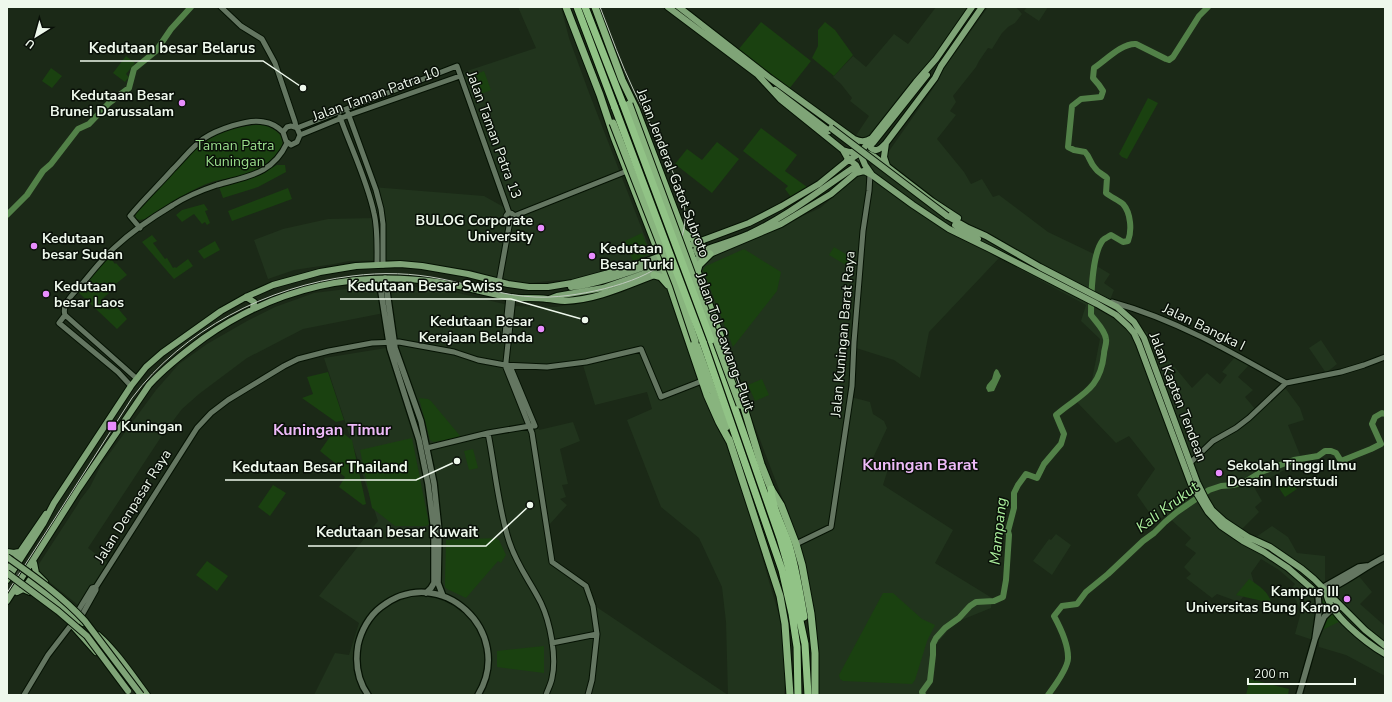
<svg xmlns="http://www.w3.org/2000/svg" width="1392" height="702" font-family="'Nunito Sans',sans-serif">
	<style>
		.built { fill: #21341d }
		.green { fill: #1a4110 }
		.water { fill: #528148 }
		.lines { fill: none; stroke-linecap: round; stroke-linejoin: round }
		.river { stroke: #528148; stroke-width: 6 }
		.primary-tunnel { stroke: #3b4837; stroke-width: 6; stroke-dasharray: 6 3; stroke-linecap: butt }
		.tertiary-casing { stroke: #051203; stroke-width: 7 }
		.secondary-casing { stroke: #051203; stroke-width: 8 }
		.primary-casing { stroke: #051203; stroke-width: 8 }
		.trunk-casing { stroke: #051203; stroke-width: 9 }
		.motorway-casing { stroke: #051203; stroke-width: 9 }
		.tertiary { stroke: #647661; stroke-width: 5 }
		.secondary { stroke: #647661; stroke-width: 5.5 }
		.primary { stroke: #7fa477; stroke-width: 6 }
		.trunk { stroke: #88b47e; stroke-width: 7 }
		.motorway { stroke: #91c386; stroke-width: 7 }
		.tram { stroke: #bec9bc; stroke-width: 1 }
		.primary-bridge-casing { stroke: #051203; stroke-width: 8; stroke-linecap: butt }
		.trunk-bridge-casing { stroke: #051203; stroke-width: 9; stroke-linecap: butt }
		.motorway-bridge-casing { stroke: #051203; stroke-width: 9; stroke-linecap: butt }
		.primary-bridge { stroke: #7fa477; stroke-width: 6 }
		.trunk-bridge { stroke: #88b47e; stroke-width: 7 }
		.motorway-bridge { stroke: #91c386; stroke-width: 7 }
		.poi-dot { fill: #e98dfe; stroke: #091008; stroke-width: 1.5 }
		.labels { text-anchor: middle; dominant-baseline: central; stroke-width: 3; stroke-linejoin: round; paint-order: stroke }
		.street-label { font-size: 14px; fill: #eef8ec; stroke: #091008 }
		.poi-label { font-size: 14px; font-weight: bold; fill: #eef8ec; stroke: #091008; text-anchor: start }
		.park-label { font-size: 14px; fill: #9add8c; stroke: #091008 }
		.water-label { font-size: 15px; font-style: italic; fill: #acf09d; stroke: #091008 }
		.quarter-label { font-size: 16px; font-weight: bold; fill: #edbaf8; stroke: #091008 }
		.leader { fill: none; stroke: #eef8ec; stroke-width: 1.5 }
		.callout-dot { fill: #eef8ec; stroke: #091008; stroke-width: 1.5 }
		.callout-label { font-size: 15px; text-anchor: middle; font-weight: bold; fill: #eef8ec; stroke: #091008; stroke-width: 3; stroke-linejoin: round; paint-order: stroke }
	</style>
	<rect width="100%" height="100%" fill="#1b2917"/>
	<path class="built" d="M518 7H561L569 38 588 90 652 255 571 281 557 280 514 285 472 270 387 260 349 261 334 264 294 270 268 279 254 240 283 229 328 219 375 218 372 187 484 196 509 210 461 73 536 48Z
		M936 7H969L953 32 865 145 855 137 869 116 850 101 852 98 841 84 833 77 853 56 866 67 894 34 908 44Z
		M988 7H1016L1022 14 1015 23 1008 27 1002 33 992 49 988 48 979 61 976 67 953 96 956 102 950 111 956 115 937 139 964 172 971 184 982 179 993 197 999 195 1048 232 1094 254 1095 265 1110 274 1104 283 1114 290 1110 300 1130 314 1139 328 1144 330 1159 342 1158 351 1168 359 1192 388 1207 373 1220 384 1227 375 1222 372 1236 356 1249 365 1238 377 1253 390 1245 397 1256 410 1281 385 1286 389 1300 408 1304 420 1288 425 1302 460 1254 487 1262 501 1255 507 1259 512 1242 529 1256 537 1272 526 1288 537 1297 553 1325 556V582L1333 580 1353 569 1372 592 1360 604 1385 626V676L1346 655 1319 647V642L1295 634 1301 612 1296 600 1288 592 1295 584 1279 570 1261 559 1251 573 1254 583 1239 602 1217 594 1212 598 1186 578 1191 574 1184 567 1196 553 1185 545 1191 538 1166 515 1156 522 1137 495 1155 469 1129 436 1116 443 1075 400 1092 380 1100 339 1081 321 1086 305 999 258 929 332 920 378 894 360 856 348 847 396 870 402 873 414 884 421 887 428 873 458 889 466 883 485 953 530 935 563 992 598 991 608 954 623 934 647 926 695H819L818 664 796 534 752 419 725 338 698 274 700 264 708 259 820 208 889 151 932 90 943 70Z
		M1027 7H1048L1039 21 1024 11Z
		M655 276 665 283 680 327 736 468 780 619 786 668 784 695H728L726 622 722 587 699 538 661 507 627 420 652 409 647 392 595 405 583 365H504L529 423 536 421 539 430 573 422 580 441 560 449 568 484 562 485 566 497 560 499 567 505 549 525 554 560 591 588 595 606 728 695H314L335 653 349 655 359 623 319 596 378 521 324 358 386 348 384 313 303 329 247 358 199 394 182 409 163 434 88 548 109 564 78 605 37 572V567L76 507 80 500 90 487 101 465 156 390 179 364 207 344 247 321 275 307 314 293 363 287H415L450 291 512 306 556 307 593 301 623 292Z
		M1321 340 1337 364 1326 373 1309 348Z
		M1056 534 1071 545 1052 575 1033 561 1049 539 1051 540Z"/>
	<path class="green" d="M761 22 811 61 789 89 738 50Z
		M825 22 835 30 853 55 834 76 812 58 818 46V30Z
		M126 56 135 63 126 74 129 77 125 82 113 73Z
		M51 68 62 76 52 88 42 81Z
		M484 71 491 90 476 96 469 77Z
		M1148 98 1158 103 1127 159 1122 157 1119 154Z
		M263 124C274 129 289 136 280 150 270 164 253 174 236 177 226 179 216 180 206 184 184 194 165 206 145 219L140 220 136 219 135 214 136 211 193 149C213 132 237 126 263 124Z
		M761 128 797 155 785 171 807 187 791 197 785 189 788 186 743 151Z
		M717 142 739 159 712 193 675 164 687 149 702 160Z
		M277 165H285L286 172 258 187 223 198 219 187 251 178Z
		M288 188 292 199 232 221 228 211Z
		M204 204 208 210 205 211 210 223 207 225 205 222 202 224 194 214 182 222 176 215 182 210Z
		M642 233 650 254 633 261 625 241Z
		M152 235 157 241 153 243 165 259 167 258 173 268 175 267 177 269 176 268 188 259 193 266 174 279 142 242Z
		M215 241 220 250 204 259 198 251Z
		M834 247 854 259 849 267 829 255Z
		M744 249 781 272 777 291 733 347 703 270 706 266Z
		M109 256 115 264 116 263 127 275 108 290 109 293 101 300 109 310 115 305 127 319 117 329 78 292Z
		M328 372 344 420 336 422 302 398 313 394 307 377Z
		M762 379 769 395 755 401 748 385Z
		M419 398 428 399 431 401 461 437 434 442 430 440Z
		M336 428 352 440 366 504 363 505 339 487 345 477 332 467 335 463 320 451Z
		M412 438 429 524 426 526H395L372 508 360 450Z
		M473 449 478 468 469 470 464 451Z
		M1289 477 1297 489 1285 497 1277 485Z
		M273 485 286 493 270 516 258 507Z
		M496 538 499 540 506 555 501 563 498 561 466 598 447 589 445 587V582L446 540Z
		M207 561 228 576 217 591 196 575Z
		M1249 579C1258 585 1270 593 1271 603L1236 595Z
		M883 593H893L922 619 935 625 927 641 915 680 912 684 843 681 840 679 839 675Z
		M1321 598 1343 620 1320 631Z
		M544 646V673L497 667V651Z
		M1250 679 1289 689 1288 695H1246Z"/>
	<path class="water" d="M996 369 998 370 1001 376 994 391 988 392 986 388 987 385 992 379 994 372Z"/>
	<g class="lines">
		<path class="river" d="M7 215 27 195 43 171 51 164 78 129 89 124 109 103 129 88 134 69 156 51 171 29 191 7
			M923 695 922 692 930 681 933 655V644L936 638 945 628 959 618 970 606 976 602 994 601 1003 597 1006 580 1009 535 1008 531 1014 508V493L1018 485 1026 474 1037 478 1044 464 1061 444 1064 434 1056 415C1080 394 1100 391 1104 354 1104 349 1107 344 1106 339 1105 330 1096 322 1091 315 1091 298 1092 253 1103 240 1105 238 1108 237 1111 235L1123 242 1128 241C1132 231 1131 213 1123 204 1118 200 1111 197 1106 193L1107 178C1103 174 1098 173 1095 168 1090 163 1090 157 1085 152L1074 150 1068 147 1072 106 1081 99 1101 97 1103 91 1099 85 1093 78 1094 68C1106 60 1122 43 1136 44L1166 59 1169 60 1173 57 1199 16 1208 7
			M1048 695C1054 687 1069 667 1068 657 1068 644 1060 627 1054 616L1062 606 1077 604 1086 592 1108 574 1143 541 1154 533 1165 522 1177 512 1209 490 1221 486 1233 485 1245 482 1261 472 1294 460 1318 456 1325 451H1331L1336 453 1341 461 1371 449 1381 444 1372 424 1375 417 1382 413 1385 414"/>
		<path class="primary-tunnel" d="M853 168 876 145
			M653 264 683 252
			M7 563 34 581
			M8 569 31 585"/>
		<defs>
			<path id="tertiary" d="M221 7 241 26 262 39 275 63 295 122 296 127
				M348 113 376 190 381 209 383 224V265
				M340 117C351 148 367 180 374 213 378 229 377 248 377 265
				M291 126 297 128 300 135 297 142 291 145 286 141 283 132 287 127Z
				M297 128 457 66 509 213
				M300 135 349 115 460 76
				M506 217a4 4 0 1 1 8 0a4 4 0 1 1-8 0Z
				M514 216 627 171
				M140 228 130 216C143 200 159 185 173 169 183 159 192 147 203 139 216 130 249 118 264 122 271 123 278 127 283 132
				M499 282 510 221
				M1112 302C1174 319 1230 351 1286 383
				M65 315C61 304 75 292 82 284 92 272 102 259 114 248 131 232 153 217 173 205 187 196 202 190 217 185 247 176 272 175 287 143
				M65 315 59 323 118 372 131 386
				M65 315 136 378
				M505 335 509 297
				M506 362 513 297
				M505 365 532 433 552 562 586 586 593 606 597 634 592 680 588 695
				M510 366 535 426
				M488 433C495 468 498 507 509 541 517 566 530 581 541 603 550 622 557 657 552 678 551 684 548 689 546 695
				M427 448 488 433 530 426H535
				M1190 463 1213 441 1236 428 1249 418 1286 383 1341 372 1364 365 1385 357
				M796 544 831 527 852 386 854 342 863 231 869 191 870 174
				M78 611 92 588 96 587
				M82 615 96 590V587L197 428 211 413 228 400 284 366 298 359 329 351 372 343 399 342 454 352 478 360 505 365 547 367 586 362 641 349 661 397 702 381
				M552 643 597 634
				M24 695 48 655 71 625"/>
			<path id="secondary" d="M385 278 395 348 421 421 434 483 439 531 438 583 443 596
				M379 279 390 349 419 440 428 484 434 531V583L431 588 426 593
				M1322 588 1359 567 1367 566
				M1315 639 1319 611 1318 594C1342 586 1362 568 1385 557
				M368 695C358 681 355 663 358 645 361 631 369 616 381 607 440 561 516 632 478 695
				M1299 695 1315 639 1324 617 1330 611 1341 607"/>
			<path id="primary" d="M668 7 757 74 781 100 843 150 848 159 846 162
				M679 7 770 78 854 139C861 142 865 142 872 138
				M775 90 829 131
				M870 141 871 148C876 153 881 148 885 144
				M873 143 927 75
				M843 150C849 152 853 154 857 148L856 143
				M860 153 865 165 872 175 913 205 949 229 990 249 1097 304 1116 315 1128 326 1134 333 1139 344 1191 484 1208 512 1221 526 1243 541 1264 552 1288 568 1318 594
				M866 153 875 157 932 201 958 218
				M848 161H851L856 165 858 169 856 173
				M887 166 884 157 886 143 935 78 941 66 982 7
				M947 216 968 228 986 236 1040 267 1117 307 1134 322 1144 338 1197 482 1206 500 1212 510 1224 521 1248 537 1270 547 1302 569 1314 579 1365 630 1385 646
				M955 225 978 239
				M698 243 696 250 698 254 703 257
				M705 250C719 245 735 240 749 234 786 217 819 191 853 168
				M691 262 781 224 831 194 856 173 864 171 872 175
				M571 287C599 284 626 273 653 264
				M246 297 254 302 253 309
				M549 299 557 296 603 288 654 270
				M7 552 14 553 19 552
				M34 563 36 573 45 582
				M7 571 46 514
				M7 580 43 524 54 503 131 386 146 367 162 353 221 311 246 297 273 285 320 272 356 266 400 264 422 266 468 274 508 284 529 287H548L572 283 631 267 749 223 782 206 819 184 846 162 860 153 916 82 936 59 972 7
				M34 581 83 623
				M31 585 76 623
				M28 590 26 586 32 577H37
				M1326 591C1327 613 1368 644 1385 654
				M17 592 23 589 30 592
				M7 601 79 488 149 385C165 367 185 352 204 338 274 289 352 270 437 282 461 285 484 293 508 297 521 299 534 297 547 299 553 299 558 301 565 301 601 300 635 281 669 270
				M72 625 96 652
				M98 635C117 652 132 675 147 695"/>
			<path id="trunk" d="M566 7 600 95 614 137 660 256 707 395 719 422 730 442
				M595 7 622 80 636 109 688 246 732 368 761 464 771 489 781 505 796 544 802 565 811 614 815 653V695
				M683 232 693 239 701 242
				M697 272 699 265 710 254
				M654 275 661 277 668 285
				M695 341 726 427
				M729 439 780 596 785 624 790 695"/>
			<path id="motorway" d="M577 7 615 108
				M585 7 623 104
				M711 340 780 538 789 569 805 644 808 695
				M703 342 782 570 792 614 797 647 798 695
				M771 489C772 509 783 526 789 545 796 569 800 593 804 617"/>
		</defs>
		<use href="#tertiary" class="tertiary-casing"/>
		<use href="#secondary" class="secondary-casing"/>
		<use href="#primary" class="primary-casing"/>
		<use href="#trunk" class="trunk-casing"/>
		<use href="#motorway" class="motorway-casing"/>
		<use href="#tertiary" class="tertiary"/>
		<use href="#secondary" class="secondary"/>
		<use href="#primary" class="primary"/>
		<use href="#trunk" class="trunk"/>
		<use href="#motorway" class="motorway"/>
		<path class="tram" d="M7 593 132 398C183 330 268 286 352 276 382 272 413 273 442 279 473 285 504 296 535 297 571 299 640 285 666 261 679 249 686 231 685 214 685 201 679 189 675 177 663 147 648 120 634 91 621 64 611 35 600 7"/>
		<defs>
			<path id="primary-bridge" d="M831 128 947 216
				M7 557C35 577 62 596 85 621L141 695
				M7 573 58 611 87 636 128 691"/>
			<path id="trunk-bridge" d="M629 104 740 405
				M613 123 676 284 695 341"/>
			<path id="motorway-bridge" d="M623 104 711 340
				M615 108 703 342"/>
		</defs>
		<use href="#primary-bridge" class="primary-bridge-casing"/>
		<use href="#trunk-bridge" class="trunk-bridge-casing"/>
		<use href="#motorway-bridge" class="motorway-bridge-casing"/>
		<use href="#primary-bridge" class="primary-bridge"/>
		<use href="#trunk-bridge" class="trunk-bridge"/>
		<use href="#motorway-bridge" class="motorway-bridge"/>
	</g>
	<g class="poi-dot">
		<circle cx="182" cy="103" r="4"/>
		<circle cx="541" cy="228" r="4"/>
		<circle cx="34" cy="246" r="4"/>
		<circle cx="592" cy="256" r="4"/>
		<circle cx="46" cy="294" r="4"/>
		<circle cx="541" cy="329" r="4"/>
		<rect x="107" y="421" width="10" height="10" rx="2"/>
		<circle cx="1219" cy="473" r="4"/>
		<circle cx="1347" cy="599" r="4"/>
	</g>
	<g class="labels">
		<g class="street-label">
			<text transform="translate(376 94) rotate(-20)">Jalan Taman Patra 10</text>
			<text transform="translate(494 135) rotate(70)">Jalan Taman Patra 13</text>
			<text transform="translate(673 173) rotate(69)">Jalan Jenderal Gatot Subroto</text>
			<text transform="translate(1204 327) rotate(26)">Jalan Bangka I</text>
			<text transform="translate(843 334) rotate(-85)">Jalan Kuningan Barat Raya</text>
			<text transform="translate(725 342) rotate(70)">Jalan Tol Cawang–Pluit</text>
			<text transform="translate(1178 397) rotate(69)">Jalan Kapten Tendean</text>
			<text transform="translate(133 506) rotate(-58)">Jalan Denpasar Raya</text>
		</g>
		<g class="poi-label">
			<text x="174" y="95" text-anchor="end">Kedutaan Besar<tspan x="174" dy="16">Brunei Darussalam</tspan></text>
			<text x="533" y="220" text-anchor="end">BULOG Corporate<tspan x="533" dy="16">University</tspan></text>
			<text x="42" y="238">Kedutaan<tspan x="42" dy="16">besar Sudan</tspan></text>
			<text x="600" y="248">Kedutaan<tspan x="600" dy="16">Besar Turki</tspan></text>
			<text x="54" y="286">Kedutaan<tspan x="54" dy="16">besar Laos</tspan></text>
			<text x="533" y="321" text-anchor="end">Kedutaan Besar<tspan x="533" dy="16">Kerajaan Belanda</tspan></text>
			<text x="121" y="426">Kuningan</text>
			<text x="1227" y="465">Sekolah Tinggi Ilmu<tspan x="1227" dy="16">Desain Interstudi</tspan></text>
			<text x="1339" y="591" text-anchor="end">Kampus III<tspan x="1339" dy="16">Universitas Bung Karno</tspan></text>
		</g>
		<g class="park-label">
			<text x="235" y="145">Taman Patra<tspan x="235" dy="16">Kuningan</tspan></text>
		</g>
		<g class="water-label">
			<text transform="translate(1167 507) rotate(-37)">Kali Krukut</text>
			<text transform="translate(998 531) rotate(-84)">Mampang</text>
		</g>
		<g class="quarter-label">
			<text x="332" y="430">Kuningan Timur</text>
			<text x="920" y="465">Kuningan Barat</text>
		</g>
	</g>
	<path class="leader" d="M303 88L263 61H80M585 320L511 299H340M457 461L416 480H225M530 505L486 546H308"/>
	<g class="callout-dot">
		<circle cx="303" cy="88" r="4"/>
		<circle cx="585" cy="320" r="4"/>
		<circle cx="457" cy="461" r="4"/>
		<circle cx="530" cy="505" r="4"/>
	</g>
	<g class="callout-label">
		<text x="172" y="53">Kedutaan besar Belarus</text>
		<text x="425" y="291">Kedutaan Besar Swiss</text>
		<text x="320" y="472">Kedutaan Besar Thailand</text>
		<text x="397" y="537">Kedutaan besar Kuwait</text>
	</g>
	<rect width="1392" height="702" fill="none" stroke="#eef8ec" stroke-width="16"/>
	<g transform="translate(36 36) rotate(217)" stroke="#091008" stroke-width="3" paint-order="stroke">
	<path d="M0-3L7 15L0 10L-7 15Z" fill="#eef8ec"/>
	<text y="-6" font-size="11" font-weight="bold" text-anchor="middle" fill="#eef8ec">U</text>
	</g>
	<path d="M1248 678v6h107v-6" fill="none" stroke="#eef8ec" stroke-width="2"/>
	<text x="1254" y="678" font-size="12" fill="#eef8ec" stroke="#091008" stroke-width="3" paint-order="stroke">200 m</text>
</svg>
